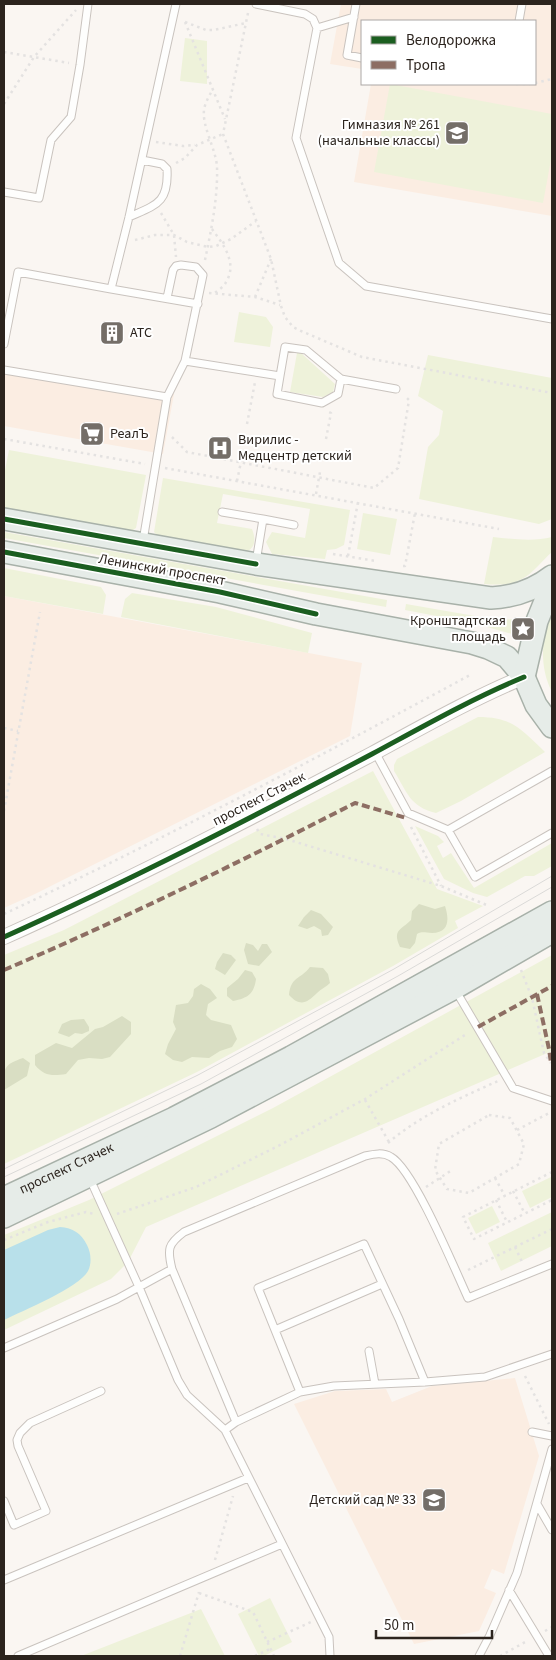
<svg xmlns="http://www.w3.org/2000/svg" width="556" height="1660" font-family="'Source Sans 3',sans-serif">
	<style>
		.built { fill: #fbede2 }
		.green { fill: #eef2da }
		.forest { fill: #d9dec3 }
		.water { fill: #b8e0ea }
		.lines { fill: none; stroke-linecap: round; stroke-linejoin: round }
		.lane-casing { stroke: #c9c3be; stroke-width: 9 }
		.street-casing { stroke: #c9c3be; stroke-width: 16 }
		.primary-casing { stroke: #a8b1a9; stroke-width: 24 }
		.path { stroke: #e4e2e1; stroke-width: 2.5; stroke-dasharray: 2.5 4; stroke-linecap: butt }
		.lane { stroke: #fefefd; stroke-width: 7 }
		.street { stroke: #fefefd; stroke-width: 14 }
		.primary { stroke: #e6ece8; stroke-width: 21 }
		.tram { stroke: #dbdad8; stroke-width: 1 }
		.quiet { stroke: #8d6e63; stroke-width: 4; stroke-dasharray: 8 4; stroke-linecap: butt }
		.cycleway-casing { stroke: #fff; stroke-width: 8 }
		.cycleway { stroke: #1b5e20; stroke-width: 5 }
		.labels { text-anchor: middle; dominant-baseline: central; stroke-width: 4; stroke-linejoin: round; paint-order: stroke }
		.poi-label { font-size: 14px; fill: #2c241e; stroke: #fff; text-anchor: end }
		.street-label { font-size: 14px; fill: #2c241e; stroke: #fff }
	</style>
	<rect width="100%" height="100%" fill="#faf6f2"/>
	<path class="built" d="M341 4H552V216L354 182 371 84H535V21H362V69L330 64Z
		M4 366 174 394 163 454 4 426Z
		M4 596 362 663 350 736 35 894 4 908Z
		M515 1378 539 1456 504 1574 492 1569 484 1588 496 1593 479 1631 414 1644 294 1404 335 1391 386 1389 392 1402 432 1386Z"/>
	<path class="green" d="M185 38 207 41V84L180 81Z
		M390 84 552 114V154L543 203 374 172Z
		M239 312 266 317 273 327 270 347 234 342Z
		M297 353H301L335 384 333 392 323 397 290 392Z
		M428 355 552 378V519L539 524 419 499 428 447 439 435 443 411 418 396Z
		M9 450 146 475 136 528 130 532 4 508V475Z
		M163 478 350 510 344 545 336 549 327 550 325 559 272 554 266 542 272 532 305 538 310 509 223 494 217 523 252 529C256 539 256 549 244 552L159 537 154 532Z
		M363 513 397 519 390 555 357 549Z
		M4 532 387 600 386 607 4 538Z
		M493 537C513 539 533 542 552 537V552C547 556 543 561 538 566 521 584 508 586 484 584Z
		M4 568 101 587 106 595 103 614 4 596Z
		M132 593 216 607 312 633 308 653 121 617 125 599Z
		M406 604 498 620 515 619 512 634 473 623 405 610Z
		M552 612V692C539 667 541 637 552 612Z
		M478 717C512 717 521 729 545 752L461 801 436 813C410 807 407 792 394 771V765L397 759Z
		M373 771 437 889 483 906 455 921 458 928 393 966 197 1072 4 1164V955L64 930Z
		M415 826 438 836 444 842 437 846 443 858 451 853 474 888 552 843V866L534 876H525L487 897 473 893 444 879Z
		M552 955V1051L146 1227 128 1262 111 1279 4 1330V1235L89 1200 273 1108Z
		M551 1177 552 1180V1197L530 1208 522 1191Z
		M492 1206 500 1222 476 1234 468 1218Z
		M552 1212V1246L501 1271 488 1243Z
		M270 1598 292 1642 264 1656H259L238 1614Z
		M201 1609 225 1656H81Z"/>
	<path class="forest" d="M419 904 435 909 445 906C449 918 450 933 432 933 425 933 423 931 417 934L415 943 410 949 400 947C392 930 401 930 411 920L412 911Z
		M311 910 321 914 333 927 328 935 322 936 321 930 314 926 307 929 298 926 304 917Z
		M246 943 253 945 258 951 262 944H267L272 952 259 966 248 964 244 950Z
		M223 953 231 955 236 960 225 975 215 969 217 962Z
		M310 967 323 968 328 974 330 983C326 987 321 989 317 993 307 1003 300 1007 289 995 291 976 300 980 310 967Z
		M245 970 252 972 256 979C254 994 248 998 233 1001L227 996V988L238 979Z
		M201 984 210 989 217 998 208 1004 206 1015 211 1020 231 1025 237 1039 232 1047 220 1051 209 1058 192 1057 182 1062 173 1060 165 1054 168 1044 176 1029 173 1022 176 1005 188 1003 193 996 194 989Z
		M122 1016 131 1022V1034L110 1057 102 1059 89 1058 78 1060 66 1074C52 1076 44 1076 35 1065V1055L56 1043 72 1048 95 1029 103 1027Z
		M84 1019 89 1027V1031L82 1034 75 1033 69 1037 58 1033 62 1024 71 1020Z
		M23 1058 30 1063 27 1076 4 1090C4 1069 2 1065 23 1058Z"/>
	<path class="water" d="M60 1227C73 1228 81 1233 87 1245 91 1253 92 1263 88 1271 79 1288 22 1311 4 1320V1250L48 1230Z"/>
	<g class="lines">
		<defs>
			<path id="lane" d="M256 4 305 14 313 19 317 28 296 138 339 263 366 286 552 319
				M356 4 347 55 362 58
				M519 21 522 4
				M317 28 354 17
				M4 192 39 198 51 140 71 117 80 65 88 4
				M129 217C156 205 169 203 167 169L162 164 142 160
				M111 289 198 304
				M4 344 18 272 111 289 129 217 176 4
				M185 361 280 376 285 347 306 350 341 379 396 389
				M4 370 167 397
				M280 376 277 394 322 403 338 394 341 379
				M222 512 263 519
				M143 541 167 397 185 361 203 275 196 267 181 265 176 266 173 270 167 298
				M256 562 263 519 294 525
				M375 752 408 813 448 830 475 877 552 833
				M448 830 552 771
				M456 991 513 1088 552 1101
				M90 1179 139 1287 178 1380 187 1395 225 1430 329 1637 330 1656
				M172 1269 236 1422
				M275 1330 382 1284
				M4 1348 117 1299 172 1269C167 1249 168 1244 184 1232L365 1156C374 1154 383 1152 391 1157 414 1170 455 1270 468 1298L552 1264
				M369 1351 375 1384
				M300 1392 258 1288 364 1244 399 1319 425 1382
				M225 1430 236 1422 300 1392 334 1386 425 1382 485 1377 552 1354
				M532 1432 552 1436
				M4 1501 14 1525 46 1511 18 1446 17 1440 20 1433 30 1423 101 1391
				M537 1504 552 1530
				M4 1580 248 1478
				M509 1590 549 1656
				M18 1656 282 1544
				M479 1656 490 1635 517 1573 552 1449"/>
			<path id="street" d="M4 937C129 881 251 818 372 754 422 727 471 699 524 677"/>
			<g id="primary">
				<path d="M4 519 256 564 491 598C514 597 534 590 552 576"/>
				<path d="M4 552 220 592 316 614 472 643 488 648 507 657 524 677 536 705 552 727"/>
				<path d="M524 677 537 621 552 584"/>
				<path id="s1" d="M4 1198 174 1118 291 1057 552 912"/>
				<path d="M4 1217 211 1117 455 988 552 932"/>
			</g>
		</defs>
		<use href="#lane" class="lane-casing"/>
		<use href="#street" class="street-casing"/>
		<use href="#primary" class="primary-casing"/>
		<path class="path" d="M248 13 223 134 271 259 281 306 285 317 293 327 301 331 362 357 552 393
			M185 22 225 119
			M185 22 206 30H214L246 23
			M4 52 69 63
			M535 83 552 79
			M516 84H530
			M4 104 34 57 76 10
			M156 142 183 146 195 145
			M176 163 185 158 197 145 223 134
			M161 213 174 235 176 257
			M212 229C223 244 238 263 226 282 224 287 218 290 215 293
			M135 240 155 235H174L187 242 208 247 216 246 231 239 256 221
			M205 260C211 231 218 198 217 167 216 149 202 127 204 110 205 103 209 96 213 89
			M209 293 255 297 280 305
			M255 297 271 259
			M247 424 255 382
			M172 437 187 452 374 488 398 468 409 400 405 396
			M4 439 145 464
			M326 439 331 413 329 412
			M165 468 499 529
			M237 481 242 457
			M316 494 320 472
			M333 554 376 561
			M348 556 358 502
			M403 566H405L415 513
			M4 728 18 731
			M4 811 40 612
			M411 827 441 886
			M257 829 260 834 286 839 441 886 489 906
			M4 914C162 840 317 758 470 675
			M521 970 532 998 544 1053 551 1063
			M365 1100 389 1142
			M489 1115 510 1118 524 1144 519 1164 469 1193 447 1189 435 1170 439 1144Z
			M517 1130 551 1112
			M388 1143C419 1116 460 1098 498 1081
			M552 1172 463 1217 474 1239 552 1200
			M495 1178 505 1196
			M426 1187 452 1170
			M513 1191 525 1214
			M496 1200 507 1222
			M117 1214 196 1187 282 1144 365 1099 468 1033
			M4 1240 48 1222 86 1212 94 1214
			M515 1247 523 1264
			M468 1270 552 1229
			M525 1376 549 1424
			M215 1560 233 1496
			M199 1593 253 1612 274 1656
			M545 1631 552 1627
			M267 1642 311 1622
			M180 1656 199 1592
			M255 1656 270 1649
			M500 1656 527 1641"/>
		<use href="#lane" class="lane"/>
		<use href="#street" class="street"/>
		<use href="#primary" class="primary"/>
		<path class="tram" d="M4 1169 198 1075 394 969 552 876
			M4 1177 201 1084 398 976 552 887"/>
		<path class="quiet" d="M4 970C123 919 240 862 355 803L406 818
			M537 994 549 1049 551 1063
			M478 1027 552 986"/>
		<defs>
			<path id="cycleway" d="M4 519 256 564
				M4 552 220 592 316 614
				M4 937C129 881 251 818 372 754 422 727 471 699 524 677"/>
		</defs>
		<use href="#cycleway" class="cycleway-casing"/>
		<use href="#cycleway" class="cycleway"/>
	</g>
	<defs>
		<symbol id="school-square" viewBox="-11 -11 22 22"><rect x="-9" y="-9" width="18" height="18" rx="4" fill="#746e68" stroke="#fff"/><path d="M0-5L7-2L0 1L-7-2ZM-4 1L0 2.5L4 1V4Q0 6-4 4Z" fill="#fff"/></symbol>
		<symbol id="building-square" viewBox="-11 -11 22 22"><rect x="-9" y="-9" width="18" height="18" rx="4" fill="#746e68" stroke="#fff"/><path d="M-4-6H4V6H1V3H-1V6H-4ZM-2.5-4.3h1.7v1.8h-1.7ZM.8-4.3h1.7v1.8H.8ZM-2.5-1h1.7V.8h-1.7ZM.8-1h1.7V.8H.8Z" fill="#fff"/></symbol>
		<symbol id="supermarket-square" viewBox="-11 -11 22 22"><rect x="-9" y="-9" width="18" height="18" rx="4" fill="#746e68" stroke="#fff"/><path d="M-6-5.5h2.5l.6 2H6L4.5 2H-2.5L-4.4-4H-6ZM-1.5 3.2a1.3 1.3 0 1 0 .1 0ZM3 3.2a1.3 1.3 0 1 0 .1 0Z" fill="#fff"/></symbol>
		<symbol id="hospital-square" viewBox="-11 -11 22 22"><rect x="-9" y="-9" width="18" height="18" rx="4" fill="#746e68" stroke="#fff"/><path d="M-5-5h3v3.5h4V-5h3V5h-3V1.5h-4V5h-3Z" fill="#fff"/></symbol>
		<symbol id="sight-square" viewBox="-11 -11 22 22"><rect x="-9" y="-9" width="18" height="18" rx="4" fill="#746e68" stroke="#fff"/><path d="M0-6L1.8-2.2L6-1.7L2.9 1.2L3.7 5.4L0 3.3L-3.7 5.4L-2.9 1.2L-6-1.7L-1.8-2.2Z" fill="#fff"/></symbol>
	</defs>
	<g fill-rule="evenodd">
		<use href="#school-square" x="443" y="119" width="28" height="28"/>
		<use href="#building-square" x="98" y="319" width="28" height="28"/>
		<use href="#supermarket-square" x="78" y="420" width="28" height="28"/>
		<use href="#hospital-square" x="206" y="434" width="28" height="28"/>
		<use href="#sight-square" x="509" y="615" width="28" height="28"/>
		<use href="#school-square" x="420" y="1486" width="28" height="28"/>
	</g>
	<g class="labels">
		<g class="poi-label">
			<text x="440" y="125">Гимназия № 261<tspan x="440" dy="16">(начальные классы)</tspan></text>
			<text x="130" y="333" text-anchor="start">АТС</text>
			<text x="110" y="434" text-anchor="start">РеалЪ</text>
			<text x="238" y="440" text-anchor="start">Вирилис -<tspan x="238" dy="16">Медцентр детский</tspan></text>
			<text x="506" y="621">Кронштадтская<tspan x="506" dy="16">площадь</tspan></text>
			<text x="416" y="1500">Детский сад № 33</text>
		</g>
		<g class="street-label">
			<text transform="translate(162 570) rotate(10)">Ленинский проспект</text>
			<text transform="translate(259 799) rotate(-27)">проспект Стачек</text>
			<text stroke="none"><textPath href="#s1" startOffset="69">проспект Стачек</textPath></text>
		</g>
	</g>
	<rect width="556" height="1660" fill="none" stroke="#2c241e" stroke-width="10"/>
	<rect x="361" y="20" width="175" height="65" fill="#ffffff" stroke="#aba7a5"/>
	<rect x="371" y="36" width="25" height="8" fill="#1b5e20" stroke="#aba7a5"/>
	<text x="406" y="45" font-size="15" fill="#2c241e">Велодорожка</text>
	<rect x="371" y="61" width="25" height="8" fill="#8d6e63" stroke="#aba7a5"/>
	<text x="406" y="70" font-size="15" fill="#2c241e">Тропа</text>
	<path d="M376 1630v8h116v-8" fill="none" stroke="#2c241e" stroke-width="2.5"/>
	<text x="384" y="1630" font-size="15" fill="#2c241e" stroke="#ffffff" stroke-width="4" paint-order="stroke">50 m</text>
</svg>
